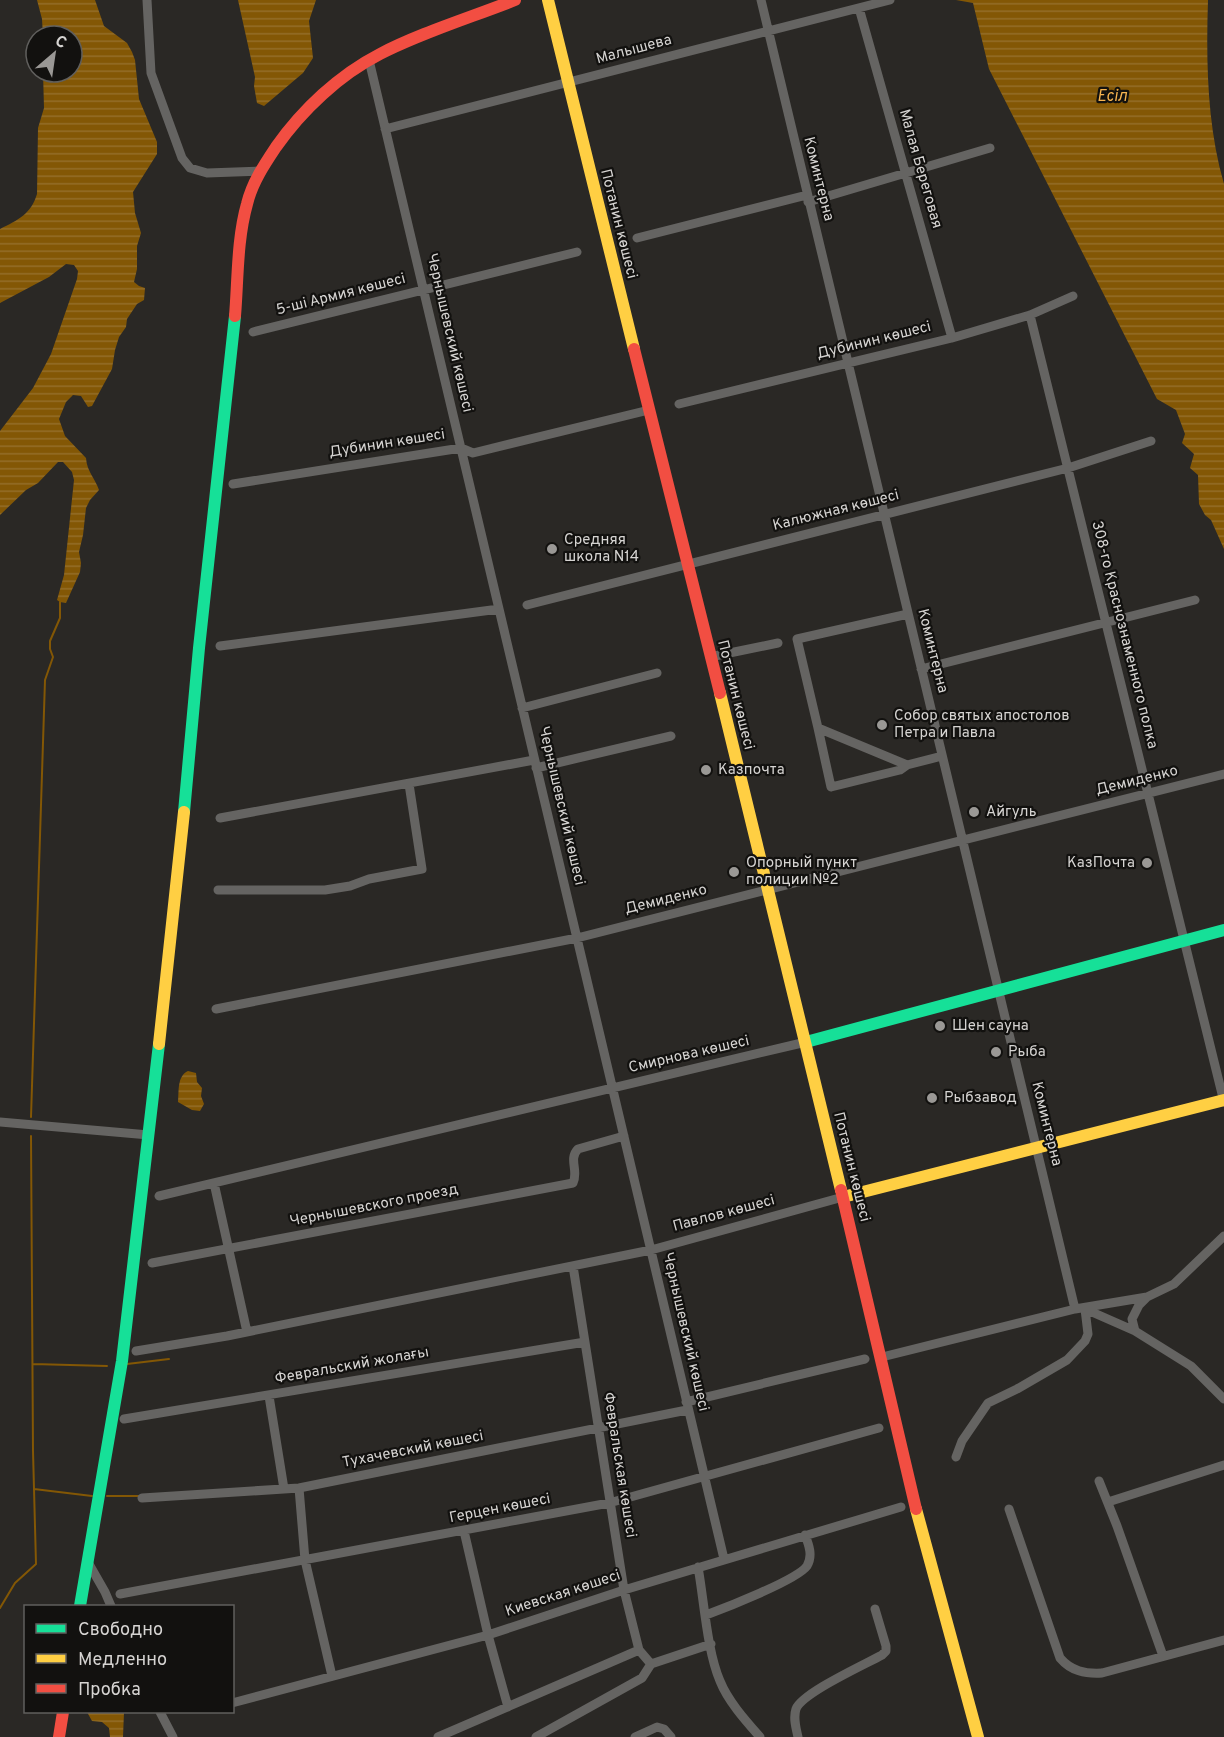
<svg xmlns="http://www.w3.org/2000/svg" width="1224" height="1737" font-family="Overpass,sans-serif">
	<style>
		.water { fill: url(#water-rules) }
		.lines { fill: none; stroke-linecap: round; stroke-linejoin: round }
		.stream { stroke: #835705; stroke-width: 2 }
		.street { stroke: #656462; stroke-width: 9 }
		.fast { stroke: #16e098; stroke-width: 12 }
		.slow { stroke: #ffcf43; stroke-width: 12 }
		.jam { stroke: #f24e42; stroke-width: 12 }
		.poi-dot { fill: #9a9895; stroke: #12110f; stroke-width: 2 }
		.labels { text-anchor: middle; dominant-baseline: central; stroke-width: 4.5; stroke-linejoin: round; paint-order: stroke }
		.street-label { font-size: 15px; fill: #d6d4d2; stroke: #12110f }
		.poi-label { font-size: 15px; fill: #d6d4d2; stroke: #12110f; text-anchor: start }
		.water-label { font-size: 16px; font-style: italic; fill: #f7b450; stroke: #12110f }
	</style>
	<defs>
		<pattern id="water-rules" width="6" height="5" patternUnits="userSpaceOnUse" patternTransform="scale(1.5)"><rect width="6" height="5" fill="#835705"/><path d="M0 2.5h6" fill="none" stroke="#946e29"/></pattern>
	</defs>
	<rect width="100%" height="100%" fill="#2a2825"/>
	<path class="water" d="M37 0H95L104 26 127 43 132 52 135 60 139 99 157 142V154L133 192 135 213 141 233 137 246V269L134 282 139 286 145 288 144 300 137 304 127 319 126 327 119 337 115 350 112 369 92 406 88 407 81 396 73 395 66 402 59 419 65 436 86 458C87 472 95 478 99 490L90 500 86 508 83 535 79 552 81 563 80 572 66 603 60 602 57 600 64 575 74 480 72 472 63 462H58L38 483 26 490 0 515V431L33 388 51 354 77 279 78 271 74 265 66 264 49 277 0 303V229C18 220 31 214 37 194L38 128 44 108 43 72H72V36H43L42 19Z
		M238 0H316L309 21 313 58 303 73 264 106 257 103 254 86 255 77Z
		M956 0H1208C1206 61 1207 125 1224 184V549L1211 520 1205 515 1199 504 1198 475 1190 468 1194 454 1182 443 1185 434 1176 410 1157 399 989 69 973 3Z
		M188 1071 196 1073 197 1082 202 1088 201 1096 204 1104 200 1111 192 1110 178 1102C179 1091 177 1076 188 1071Z
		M87 1712H124L123 1737H110L109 1728 102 1722 92 1721Z"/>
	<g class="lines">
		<path class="stream" d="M31 1117 45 680 53 657 50 649V641L60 618V602
			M33 1364 107 1366
			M127 1364 169 1359
			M34 1489 92 1496
			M107 1496H140
			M0 1608 15 1583 36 1564 33 1451 31 1136"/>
		<path class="street" d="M147 0 151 73 182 158 190 168 207 173 260 171
			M761 0 1075 1309
			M859 8 952 338
			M369 60 724 1559
			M385 129 890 0
			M808 202 990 148
			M637 238 807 195
			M1030 315 1224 1102
			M253 332 577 252
			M679 404 952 338 1030 315 1073 296
			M233 484 461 448 473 453 649 410
			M527 605 1068 468 1151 441
			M908 614 797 639 818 728 907 765 942 756
			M220 646 499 609
			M710 657 778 643
			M921 669 1195 600
			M522 708 657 673
			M818 728 831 787 900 770 907 765
			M536 768 671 736
			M220 818 534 760
			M218 890H325L350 886 369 879 422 869 409 784
			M216 1009 577 938 1224 774
			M0 1122 149 1135
			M214 1183 247 1332
			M159 1196 806 1042
			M152 1263 573 1183C579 1171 568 1159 578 1149L624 1136
			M573 1266 624 1590 639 1650 651 1664
			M1085 1309 1135 1331 1191 1366 1224 1399
			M1135 1331 1132 1319 1139 1305 1147 1297 1174 1284 1224 1236
			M136 1351 227 1336 651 1250 843 1197
			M882 1357 1075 1309 1147 1297
			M269 1396 284 1489
			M686 1402 865 1359
			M124 1419 585 1342
			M956 1457 962 1441 988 1403 1017 1389 1067 1360 1085 1341 1088 1334 1085 1309
			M1099 1481 1117 1526 1163 1656
			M299 1488 305 1560 332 1676
			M142 1498 299 1488 687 1410
			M1108 1502 1224 1465
			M1009 1509 1060 1658C1071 1671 1085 1674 1102 1673L1224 1640
			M464 1531 488 1635 508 1707
			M89 1564 105 1592 111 1606
			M698 1567C704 1600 707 1651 720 1681 728 1701 745 1720 760 1737
			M120 1594 609 1503 879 1428
			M706 1615C725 1608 797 1580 807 1566 813 1556 809 1545 805 1535
			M232 1703 488 1635 624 1590 901 1507
			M160 1712 173 1737
			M438 1737 639 1650
			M536 1737 642 1678 651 1664 711 1644
			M635 1737 657 1727 664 1729 671 1737
			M798 1737C796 1728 793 1718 796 1709 802 1693 864 1665 882 1655L886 1651V1646L875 1609"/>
		<path class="fast" d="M184 812 199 648 235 316
			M806 1042 1224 930
			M80 1606 122 1361 159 1044"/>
		<path class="slow" d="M548 0 634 349
			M720 693 841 1190
			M159 1044 184 812
			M843 1197 1224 1100
			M916 1509 978 1737"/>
		<path class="jam" d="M235 316C238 280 237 239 247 204 252 183 264 165 276 147 302 110 339 75 380 54 420 33 472 17 515 0
			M634 349 720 693
			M841 1190 916 1509
			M59 1737 63 1712"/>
	</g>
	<g class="poi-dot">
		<circle cx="552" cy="549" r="6"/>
		<circle cx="882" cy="725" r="6"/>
		<circle cx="706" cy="770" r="6"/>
		<circle cx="974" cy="812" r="6"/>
		<circle cx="1147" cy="863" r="6"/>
		<circle cx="734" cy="872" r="6"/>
		<circle cx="940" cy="1026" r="6"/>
		<circle cx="996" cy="1052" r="6"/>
		<circle cx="932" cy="1098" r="6"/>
	</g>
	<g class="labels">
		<g class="street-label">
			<text transform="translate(634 50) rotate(-15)">Малышева</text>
			<text transform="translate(920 169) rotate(74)">Малая Береговая</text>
			<text transform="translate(818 179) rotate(76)">Коминтерна</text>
			<text transform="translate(618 224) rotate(76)">Потанин көшесі</text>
			<text transform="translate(341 295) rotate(-14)">5-ші Армия көшесі</text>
			<text transform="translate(449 333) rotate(77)">Чернышевский көшесі</text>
			<text transform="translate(874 341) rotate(-14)">Дубинин көшесі</text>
			<text transform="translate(387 444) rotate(-9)">Дубинин көшесі</text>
			<text transform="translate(836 511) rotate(-14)">Калюжная көшесі</text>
			<text transform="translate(1124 635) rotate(76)">308-го Краснознаменного полка</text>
			<text transform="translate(932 651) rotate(76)">Коминтерна</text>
			<text transform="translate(735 695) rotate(76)">Потанин көшесі</text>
			<text transform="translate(1137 781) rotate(-14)">Демиденко</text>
			<text transform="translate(561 806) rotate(77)">Чернышевский көшесі</text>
			<text transform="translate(666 900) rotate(-14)">Демиденко</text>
			<text transform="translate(689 1055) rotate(-13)">Смирнова көшесі</text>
			<text transform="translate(1046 1124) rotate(76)">Коминтерна</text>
			<text transform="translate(851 1167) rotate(76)">Потанин көшесі</text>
			<text transform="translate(374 1206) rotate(-11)">Чернышевского проезд</text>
			<text transform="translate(724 1214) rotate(-15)">Павлов көшесі</text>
			<text transform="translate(685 1332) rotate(77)">Чернышевский көшесі</text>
			<text transform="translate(352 1366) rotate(-10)">Февральский жолағы</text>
			<text transform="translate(413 1450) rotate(-11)">Тухачевский көшесі</text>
			<text transform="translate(619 1465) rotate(81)">Февральская көшесі</text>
			<text transform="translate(500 1509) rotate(-11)">Герцен көшесі</text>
			<text transform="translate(563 1594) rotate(-18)">Киевская көшесі</text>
		</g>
		<g class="poi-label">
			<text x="564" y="540">Средняя<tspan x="564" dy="17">школа N14</tspan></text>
			<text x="894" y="716">Собор святых апостолов<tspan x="894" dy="17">Петра и Павла</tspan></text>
			<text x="718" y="770">Казпочта</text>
			<text x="986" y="812">Айгуль</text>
			<text x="746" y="863">Опорный пункт<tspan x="746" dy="17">полиции №2</tspan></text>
			<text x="1135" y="863" text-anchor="end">КазПочта</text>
			<text x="952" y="1026">Шен сауна</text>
			<text x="1008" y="1052">Рыба</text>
			<text x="944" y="1098">Рыбзавод</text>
		</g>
		<g class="water-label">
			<text x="1112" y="97">Есіл</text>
		</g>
	</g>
	<rect x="24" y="1605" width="210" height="108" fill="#12110f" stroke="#605f5d" stroke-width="1.5"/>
	<rect x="36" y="1624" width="30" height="9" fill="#16e098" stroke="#605f5d" stroke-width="1.5"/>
	<text x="78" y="1635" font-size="18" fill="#d6d4d2">Свободно</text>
	<rect x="36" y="1654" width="30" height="9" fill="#ffcf43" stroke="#605f5d" stroke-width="1.5"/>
	<text x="78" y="1665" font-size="18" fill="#d6d4d2">Медленно</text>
	<rect x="36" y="1684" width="30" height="9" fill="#f24e42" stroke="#605f5d" stroke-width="1.5"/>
	<text x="78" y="1695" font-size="18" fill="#d6d4d2">Пробка</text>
	<g transform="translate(54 54) rotate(29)"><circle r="28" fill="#12110f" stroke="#605f5d" stroke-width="1.5"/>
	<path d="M0-4.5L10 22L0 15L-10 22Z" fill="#9a9895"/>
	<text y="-9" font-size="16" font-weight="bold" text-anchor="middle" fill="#d6d4d2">С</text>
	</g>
</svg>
